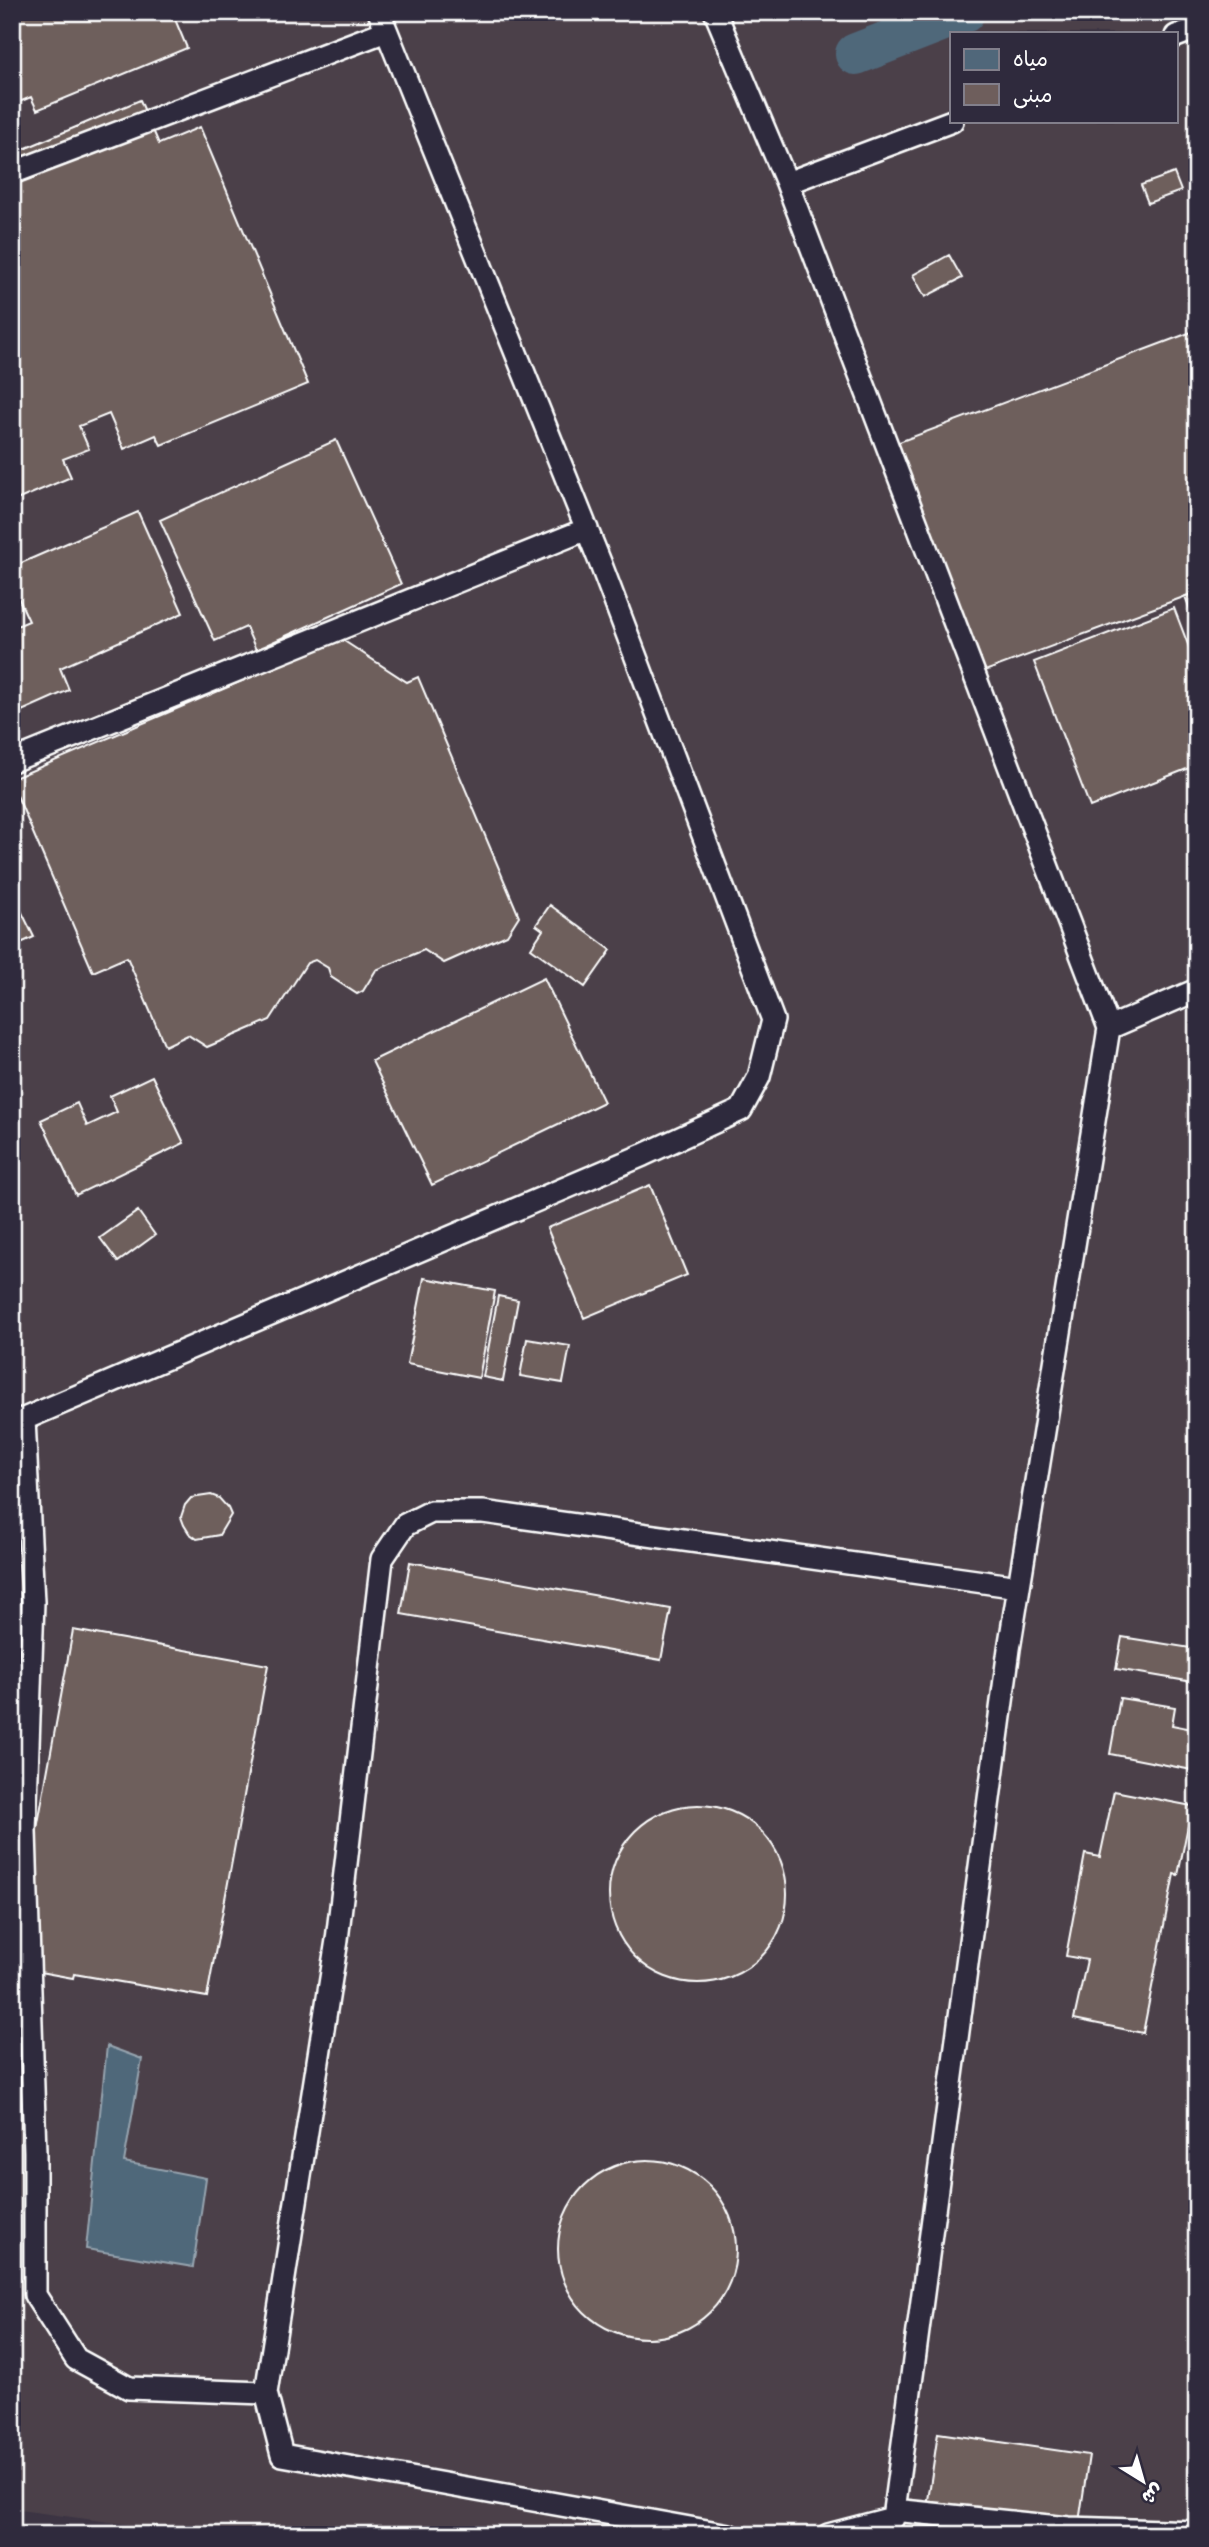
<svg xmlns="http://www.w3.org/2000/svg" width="1209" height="2547" font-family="Dekko,'Playpen Sans Arabic',sans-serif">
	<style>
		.built { fill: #4b414a; fill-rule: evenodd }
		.water { fill: #50677a; stroke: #96a4af; stroke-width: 2 }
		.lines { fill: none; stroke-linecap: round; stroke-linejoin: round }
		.canal { stroke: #50677a; stroke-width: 42 }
		.building { fill: #6e5e5c; stroke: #fff; stroke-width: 2 }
		.service-casing { stroke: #fff; stroke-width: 26 }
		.service { stroke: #2f2a3d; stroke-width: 21 }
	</style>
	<rect width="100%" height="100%" fill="#3c3443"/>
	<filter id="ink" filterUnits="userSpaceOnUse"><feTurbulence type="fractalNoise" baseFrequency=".0143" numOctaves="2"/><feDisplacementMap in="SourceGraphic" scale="14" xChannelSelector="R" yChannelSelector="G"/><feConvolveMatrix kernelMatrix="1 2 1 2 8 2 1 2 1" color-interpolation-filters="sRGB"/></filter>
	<g filter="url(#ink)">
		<path class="built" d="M12 12H1197V2535H207L12 2509ZM952 33H1176V121H952Z"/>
		<path class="water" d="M107 2046 142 2059 124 2162 206 2178 193 2267 86 2249Z"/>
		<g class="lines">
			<path class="canal" d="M856 54 964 12"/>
		</g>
		<path class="building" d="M12 12H172L187 48 37 110 31 97 12 105Z
			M140 100 159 144 200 127 308 384 161 445 156 435 124 449 109 414 79 426 89 449 63 459 71 477 12 502V154Z
			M1174 173 1181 191 1148 203 1141 185Z
			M949 255 962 278 925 297 913 275Z
			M1197 330V592L977 674 891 445Z
			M336 440 401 584 268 644 271 651 259 657 246 627 215 641 160 520Z
			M138 512 183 613 60 668 69 690 15 714 12 709V628L29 621 12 584V567Z
			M1197 592V628L1185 596Z
			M1174 608 1197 668V765L1090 807 1034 662Z
			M341 639 407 682 418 677 519 916 507 935 444 963 424 950 376 970 363 991 357 994 331 977 328 968 315 960 307 963 270 1020 207 1047 188 1035 165 1046 127 957 93 972 12 784V779Z
			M12 892 34 937 12 947Z
			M550 905 611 950 585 987 531 948 543 930 536 925Z
			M544 978 604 1102 432 1185 372 1061Z
			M152 1076 184 1143 76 1195 41 1120 77 1103 87 1126 117 1112 110 1096Z
			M12 1135 21 1154 12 1158Z
			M650 1185 687 1275 584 1318 547 1228Z
			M138 1211 155 1235 118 1262 100 1238Z
			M424 1278 495 1291 479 1378 407 1364Z
			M498 1296 518 1300 503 1381 483 1377Z
			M527 1339 570 1346 563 1383 520 1376Z
			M211 1495 219 1498 228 1508 231 1515 219 1535 197 1539 189 1533 184 1525 181 1517 185 1505 191 1498Z
			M410 1562 671 1609 661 1660 401 1614Z
			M73 1630 268 1665 207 1997 74 1974 73 1978 12 1967Z
			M1122 1637 1197 1649 1193 1682 1116 1669Z
			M1120 1698 1175 1707 1172 1725 1197 1730V1771L1110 1754Z
			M1114 1791 1192 1806 1178 1875 1174 1874 1143 2033 1074 2019 1087 1960 1066 1956 1085 1854 1100 1857Z
			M609 1894a89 89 0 1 1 178 0a89 89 0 1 1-178 0Z
			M558 2249a89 89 0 1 1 178 0a89 89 0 1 1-178 0Z
			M938 2433 1089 2455 1078 2529 927 2507Z"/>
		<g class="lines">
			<defs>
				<path id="service" d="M715 12 787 183 952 121
					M1176 36 1197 28
					M12 173 386 31
					M787 183 1109 1028 1009 1649 893 2518 828 2535
					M12 761 587 529
					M1109 1028 1197 990
					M24 1419 33 1602 25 1831 35 2152V2295L76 2359 129 2388 266 2393 282 2455 729 2535
					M12 1420 24 1419 643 1155 741 1110 759 1077 773 1020 600 562 379 12
					M266 2393 337 1940 382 1559 405 1525 431 1512H483L1019 1587
					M894 2510 1069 2528 1196 2532 1195 2535"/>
			</defs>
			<use href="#service" class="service-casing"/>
			<use href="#service" class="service"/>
		</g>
	</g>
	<rect width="1209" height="2547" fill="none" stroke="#2f2a3d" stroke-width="42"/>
	<rect x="21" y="21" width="1167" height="2505" fill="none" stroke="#fff" stroke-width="2.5" filter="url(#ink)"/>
	<rect x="950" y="32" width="228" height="91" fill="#2f2a3d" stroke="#827f8b" stroke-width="2"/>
	<rect x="964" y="49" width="35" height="21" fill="#50677a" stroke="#827f8b" stroke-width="2"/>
	<text x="1013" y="66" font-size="21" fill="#ffffff">مياه</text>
	<rect x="964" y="84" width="35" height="21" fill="#6e5e5c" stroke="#827f8b" stroke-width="2"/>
	<text x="1013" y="102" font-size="21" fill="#ffffff">مبنى</text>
	<g transform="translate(1143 2481) rotate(143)" stroke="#2f2a3d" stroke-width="5" paint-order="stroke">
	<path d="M0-5L12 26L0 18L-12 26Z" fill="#ffffff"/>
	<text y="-10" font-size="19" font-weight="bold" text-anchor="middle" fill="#ffffff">ش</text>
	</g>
</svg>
